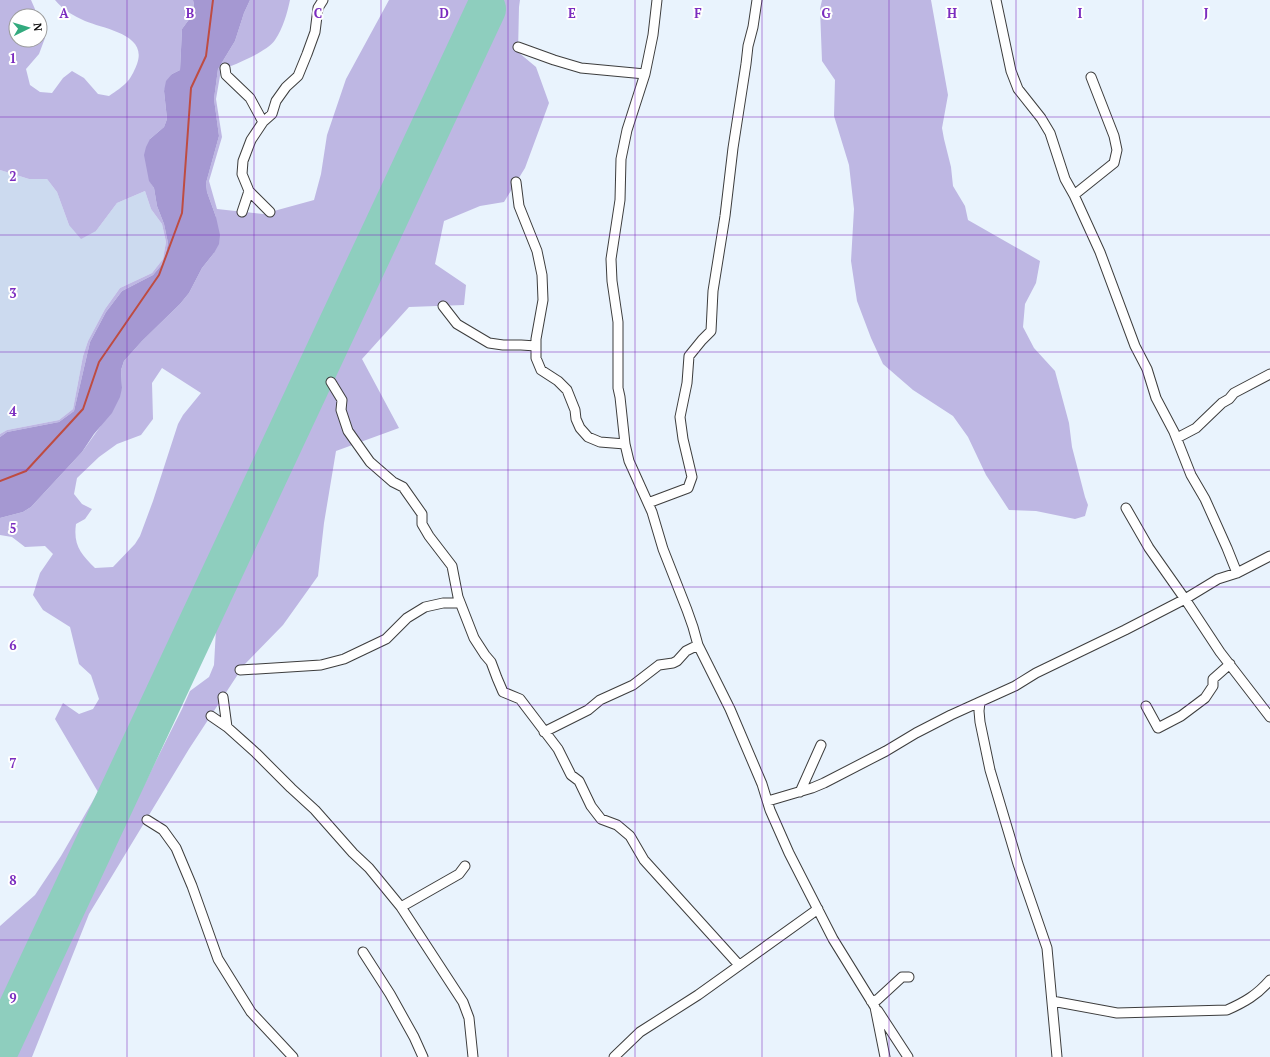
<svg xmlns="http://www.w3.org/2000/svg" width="1270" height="1057" font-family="'PT Serif',serif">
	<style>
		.farmland { fill: #ccdaef }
		.green { fill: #beb7e3; fill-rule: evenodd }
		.forest { fill: #a598d2 }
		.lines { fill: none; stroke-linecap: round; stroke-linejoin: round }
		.stream { stroke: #be4c42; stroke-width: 2 }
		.runway { stroke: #8ecebe; stroke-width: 40 }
		.minor-casing { stroke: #3d3d3d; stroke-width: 11 }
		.minor { stroke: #fff; stroke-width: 9 }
		.grid { fill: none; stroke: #7b2cbf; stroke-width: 1; stroke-opacity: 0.55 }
		.grid-label { font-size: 13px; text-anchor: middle; font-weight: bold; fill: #7b2cbf; stroke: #fff; stroke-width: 4; stroke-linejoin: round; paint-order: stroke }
	</style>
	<rect width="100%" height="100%" fill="#e9f3fd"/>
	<path class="farmland" d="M0 170 29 179H47L57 192 69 225 96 231 117 203 145 191 151 209 162 224 166 242 163 259 152 273 120 288 105 309 88 341 83 356 73 409 59 420 7 430 0 434Z"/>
	<path class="green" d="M0 0H31L38 16H16V40H40V22L45 38 39 54 26 69 30 85 40 92 52 93 63 78 72 71 84 78 98 94 109 96C125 85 130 82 137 64 148 34 104 29 85 21 74 16 63 10 55 0H193L194 5 193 14 182 29 180 70 172 74 164 91 167 119 164 127 150 139 149 180 154 188 157 206 164 224 168 243 164 262 153 275 122 291 106 312 90 342 74 411 59 422 7 432 0 437V434L7 430 59 420 73 409 83 356 88 341 105 309 120 288 152 273 163 259 166 242 162 224 151 209 145 191 117 203 96 231 81 239 69 225 57 192 47 179H29L0 170Z
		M250 0H290C287 14 283 28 275 40 267 52 234 65 221 70L216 99 222 137 209 181 217 209 263 214 314 200 321 174 327 135 346 79 389 0H479L453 49 382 216 283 422 162 682 75 858 0 1016V926L35 895 61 856 98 792 55 719 63 703 79 714 93 709 99 699 91 675 79 664 70 627 43 610 33 595 40 573 53 554 45 546 25 547 12 537 0 535V518L23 512 31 507 82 452 100 427 122 388 121 370 124 361 142 341 180 304 189 293 202 268 214 253 216 217 207 192 206 183 219 136 214 99 218 69 235 41 244 13ZM162 368 201 393 183 415 178 424 153 501 140 536 135 544 113 567 95 568C81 554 73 545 76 524L85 519 92 509 82 504 74 494 77 478 99 457 117 444 141 435 153 419 152 383Z
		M480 0H520L519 7 518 52 536 67 549 103 525 168 504 202 480 206 444 221 435 264 466 285 464 305 409 307 362 359 399 428 336 451 324 523 318 576 283 625 244 665 189 749 89 914 32 1057H13C68 940 124 824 182 709L190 691 209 677 214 665 216 629 221 611 499 16Z
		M822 0H931L948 95 942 128 944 139 951 167 953 186 965 206 968 220 1040 261 1036 283 1025 304 1023 327 1034 348 1055 371 1069 423 1072 447 1085 497 1088 505 1085 516 1075 519 1036 511 1009 510 986 475 968 437 953 416 913 390 883 364 871 338 857 301 851 261 854 209 849 165 834 116 835 80 822 61 820 9Z"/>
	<path class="forest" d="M193 0H250L244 13 235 41 218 69 214 99 219 136 206 183 207 192 216 217 220 235 219 244 214 253 202 268 189 293 180 304 142 341 124 361 121 370 122 388 120 397 112 413 94 434 82 452 31 507 23 512 0 518V437L7 432 59 422 74 411 90 342 106 312 122 291 153 275 164 262 168 243 164 224 157 206 154 188 149 181 144 155 146 147 150 139 164 127 167 119 164 91 166 81 172 74 180 70 182 29 193 14 194 5Z"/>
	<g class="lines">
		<path class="stream" d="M0 481 26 471 83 409 99 362 159 275 182 213 191 88 206 56 213 0"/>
		<path class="runway" d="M0 1047 486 9"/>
		<defs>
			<path id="minor" d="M657 0 653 35 645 74 627 130 621 159 620 200 611 259 612 281 618 322V388L620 397 625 444 629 461 652 512 663 549 687 610 693 627 698 645 730 709 762 784 770 810 789 853 833 939 875 1007 885 1057
				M996 0 1011 71 1018 89 1041 118 1050 133 1065 179 1074 195
				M518 47 554 60 581 68 645 74
				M225 68 226 75 250 98 263 122
				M1091 77 1114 136 1117 150 1114 163 1074 195 1100 252 1135 346 1147 369 1156 398 1174 432 1191 475 1205 499 1227 548 1237 573
				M516 182 519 206 537 251 542 275 543 300 536 339V358L541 370 558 381 567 390 575 410 576 419 580 428 588 437 600 442 625 444
				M242 212 249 191
				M270 212 249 191 242 174 243 161 251 140 263 122 272 114 276 101 286 87 298 76 307 54 315 32 318 8 323 0
				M443 306 457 324 489 343 503 345H521L536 346
				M331 382 342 400 341 410 348 431 370 462 393 482 403 487 422 514V524L429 536 452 566 458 597 474 638 485 655 491 662 497 678 503 692 520 699 558 749 571 775 579 781 591 806 601 819 617 825 630 836 644 860 739 965
				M1177 438 1196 428 1222 403 1229 399 1234 393 1270 374
				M648 503 688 488 692 477 683 439 680 417 687 383 689 356 702 340 711 331 713 291 725 216 733 148 746 64 748 46 753 27 757 0
				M1126 508 1149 548 1187 602 1220 652 1270 717
				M240 670 321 665 344 659 386 639 407 618 425 607 443 603H460
				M223 697 227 727
				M980 702 979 711 980 722 990 770 1018 864 1047 948 1057 1057
				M1146 706 1158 728 1181 716 1205 698 1213 686V679L1230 664
				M211 716 227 727 256 753 291 788 315 810 353 853 369 868 401 907 463 1002 469 1018 473 1057
				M544 732 588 710 600 700 633 685 659 665 673 663 677 661 686 651 698 645
				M800 792 821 745
				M768 801 812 788 824 783 886 751 916 733 951 715 1015 686 1036 673 1125 630 1185 599 1218 579 1237 573 1270 556
				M147 820 163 830 176 848 192 886 218 959 251 1012 293 1057
				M401 907 459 874 465 866
				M363 952 390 994 414 1037 423 1057
				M871 1001 877 1000 902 977H909
				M1052 1001 1117 1013 1227 1010C1245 1002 1257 995 1270 980
				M878 1011 908 1057
				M614 1057 640 1032 698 995 818 909"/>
		</defs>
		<use href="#minor" class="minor-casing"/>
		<use href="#minor" class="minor"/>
	</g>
	<path class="grid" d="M127 0V1057M254 0V1057M381 0V1057M508 0V1057M635 0V1057M762 0V1057M889 0V1057M1016 0V1057M1143 0V1057M0 117H1270M0 235H1270M0 352H1270M0 470H1270M0 587H1270M0 705H1270M0 822H1270M0 940H1270"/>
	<g class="grid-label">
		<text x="64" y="18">A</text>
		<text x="190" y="18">B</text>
		<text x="318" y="18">C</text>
		<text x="444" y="18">D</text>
		<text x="572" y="18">E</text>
		<text x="698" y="18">F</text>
		<text x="826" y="18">G</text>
		<text x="952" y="18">H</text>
		<text x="1080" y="18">I</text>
		<text x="1206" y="18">J</text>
		<text x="13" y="63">1</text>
		<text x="13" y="181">2</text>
		<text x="13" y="298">3</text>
		<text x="13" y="416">4</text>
		<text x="13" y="533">5</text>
		<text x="13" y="650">6</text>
		<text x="13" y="768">7</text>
		<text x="13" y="885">8</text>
		<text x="13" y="1003">9</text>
	</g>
	<g transform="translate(28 28) rotate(85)"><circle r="19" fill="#ffffff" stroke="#9d9d9d"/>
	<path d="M0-3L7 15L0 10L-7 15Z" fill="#32aa7e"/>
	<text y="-6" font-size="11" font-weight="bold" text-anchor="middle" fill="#0a0a0a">N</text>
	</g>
</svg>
